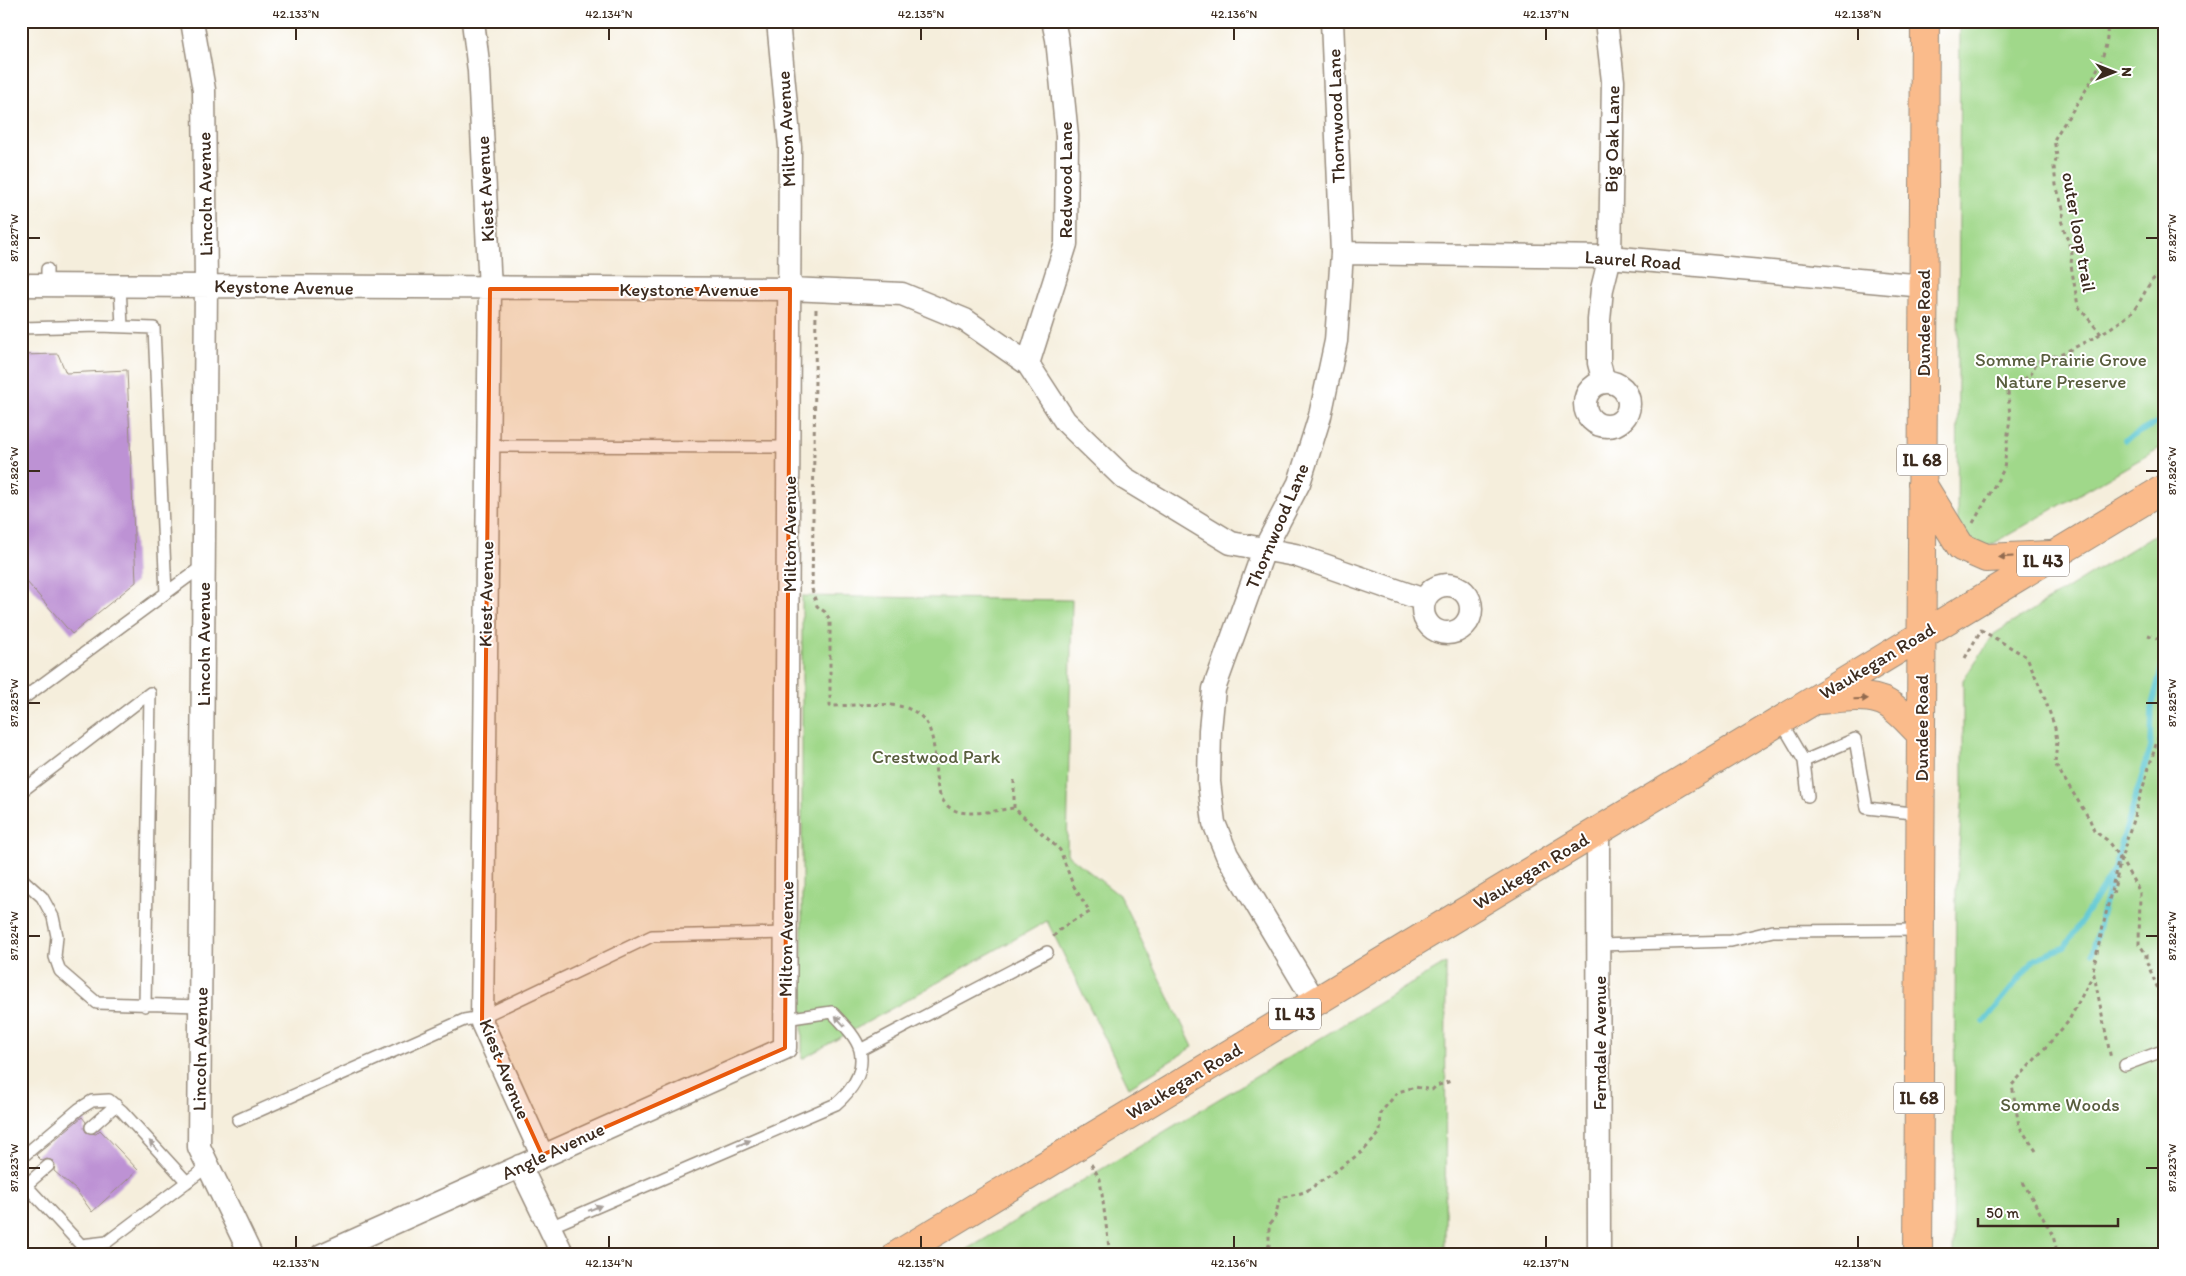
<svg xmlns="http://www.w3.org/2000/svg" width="2186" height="1276" font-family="Itim,sans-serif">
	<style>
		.green { fill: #a0d88a; stroke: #6e8154 }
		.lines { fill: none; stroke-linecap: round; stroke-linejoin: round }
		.stream { stroke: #5ac6d1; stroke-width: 5.5 }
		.building { fill: #bd92d4 }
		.lane-casing { stroke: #988c7d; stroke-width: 14 }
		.street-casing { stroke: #988c7d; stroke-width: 25 }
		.primary-casing { stroke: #988c7d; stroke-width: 30 }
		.path { stroke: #988c7d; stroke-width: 3; stroke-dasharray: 4 4; stroke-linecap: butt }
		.lane { stroke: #fff; stroke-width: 11 }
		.street { stroke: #fff; stroke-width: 22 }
		.primary { stroke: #fabb8b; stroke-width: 28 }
		.oneway { fill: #916b4f }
		.oneway2 { fill: #a79f9a }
		.marked { fill: #e8590c; fill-opacity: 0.2; stroke: #e8590c; stroke-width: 4; stroke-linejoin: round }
		.ticks { fill: none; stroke: #3b2a1e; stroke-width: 2 }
		.labels { text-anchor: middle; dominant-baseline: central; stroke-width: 4; stroke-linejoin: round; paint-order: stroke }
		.shield { fill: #fff; stroke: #766a62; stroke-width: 1 }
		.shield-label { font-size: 18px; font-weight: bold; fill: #3b2a1e }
		.street-label { font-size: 19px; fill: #3b2a1e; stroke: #fff }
		.park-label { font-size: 19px; fill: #595e3e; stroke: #fff }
		.neatline { fill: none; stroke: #3b2a1e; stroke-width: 2 }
		.ticks-label { font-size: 12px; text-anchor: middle; fill: #3b2a1e }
	</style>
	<rect width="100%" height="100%" fill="#fff"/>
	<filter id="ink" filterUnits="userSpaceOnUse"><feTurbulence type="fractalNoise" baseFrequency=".02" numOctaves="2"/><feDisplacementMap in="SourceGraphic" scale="10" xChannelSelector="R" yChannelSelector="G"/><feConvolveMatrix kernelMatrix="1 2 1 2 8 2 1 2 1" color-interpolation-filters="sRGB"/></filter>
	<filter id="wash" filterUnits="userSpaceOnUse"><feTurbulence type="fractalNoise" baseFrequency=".0096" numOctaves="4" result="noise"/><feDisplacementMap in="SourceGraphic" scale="20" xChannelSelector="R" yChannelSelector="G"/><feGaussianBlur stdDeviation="1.12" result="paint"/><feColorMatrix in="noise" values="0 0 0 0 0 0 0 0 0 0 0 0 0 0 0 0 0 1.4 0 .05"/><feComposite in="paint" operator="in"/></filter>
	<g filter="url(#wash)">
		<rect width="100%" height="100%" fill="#f5eedc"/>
		<path class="green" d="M1960 21H2165V445L1984 549 1957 530Z
			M2165 528V1255H1953L1956 890 1963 790V680L1994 634Z
			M802 596 1072 600 1067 854 1120 896 1193 1047 1129 1087 1047 921 802 1059Z
			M1446 963 1445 1255H958Z"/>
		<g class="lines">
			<path class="stream" d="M2125 440 2165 418
				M2092 953 2111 878
				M1984 1022 2035 959 2065 947 2113 871 2151 746 2152 704 2165 655"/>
		</g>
		<g id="blocks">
			<path class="building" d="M58 354 66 373 127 370 136 582 72 634 21 575V355Z
				M82 1117 86 1122 84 1128 86 1132 96 1134 100 1130 138 1170 92 1212 76 1190 54 1171 55 1165 53 1161 47 1159 42 1161 36 1155Z"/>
		</g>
	</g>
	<g filter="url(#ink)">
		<use href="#blocks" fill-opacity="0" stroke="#988c7d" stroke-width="1"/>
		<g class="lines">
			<defs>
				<path id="lane" d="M47 269V285
					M120 285 122 327
					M21 328 99 326 154 328 166 593
					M488 446 789 447
					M21 700 204 565
					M1780 720 1804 761 1808 796
					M1804 761 1855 739 1867 808 1921 814
					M21 792 150 693 145 1006
					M21 878 42 897 53 917 57 936 55 957 60 971 97 1003 200 1006
					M1599 945 1731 941 1773 931 1920 930
					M860 1050 1047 952
					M2125 1065 2165 1050
					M238 1120 464 1020 482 1017 652 936 786 933
					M91 1127 116 1105
					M21 1158 79 1109 92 1101 109 1100 122 1111 187 1182
					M21 1180 81 1245 107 1242 208 1166
					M26 1185 48 1166
					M550 1227 836 1104C851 1091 865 1072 860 1050 856 1036 842 1023 832 1012L785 1019"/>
				<path id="street" d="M192 21 204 90 206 286 199 1147 251 1255
					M473 21 479 71 490 289 482 1023 542 1155
					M1342 253 1610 257 1924 286
					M21 285 790 289 902 294 965 320 1028 364 1065 421 1124 478 1231 543 1295 555 1424 600
					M1028 364 1066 244 1067 136 1057 39 1053 21
					M1604 382 1599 363V320L1602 289 1610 257 1613 81 1606 21
					M1585 404a22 22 0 1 1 44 0a22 22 0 1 1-44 0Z
					M1423 609a24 24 0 1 1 48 0a24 24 0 1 1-48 0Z
					M1598 830 1599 1255
					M1315 1002 1227 855 1214 823 1209 782 1210 730 1214 689 1264 550 1299 483 1320 416 1336 341 1342 253 1332 21
					M520 1166 563 1255
					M322 1255 785 1048 790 147 778 21"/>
				<path id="primary" d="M1922 484 1961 547 1986 558 2050 555
					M1816 700C1836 699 1860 694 1879 700 1895 704 1909 723 1921 734
					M897 1255 2165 488
					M1918 1255 1925 21"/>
			</defs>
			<use href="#lane" class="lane-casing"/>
			<use href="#street" class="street-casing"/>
			<use href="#primary" class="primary-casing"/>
			<path class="path" d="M816 309 812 589 817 606 825 612 830 620V706C849 706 892 701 909 709 953 726 919 794 954 810 967 817 999 810 1014 808
				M2101 334 2078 306 2071 265 2072 253 2061 220 2064 212 2056 185 2054 167 2057 156 2054 140C2072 107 2115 60 2106 21
				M1973 523 2004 469 2010 417 2008 392 2031 374 2037 361C2059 358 2116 328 2132 312 2146 297 2145 281 2165 270
				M2148 635 2165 641
				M1965 658 1981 630 2027 657 2044 696 2055 728 2057 741 2055 764 2090 820 2094 831 2107 840 2119 857 2093 970 2111 1059
				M1014 780V808L1060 850 1073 885 1090 912C1079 918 1057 927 1052 940
				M2120 858 2140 892 2139 944 2146 954V960L2165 1006
				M2113 894 2121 859 2165 715
				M2036 1151 2019 1126 2012 1085 2068 1022 2094 973
				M1091 1164 1100 1179 1110 1255
				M2023 1182 2053 1236 2058 1255
				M1265 1255 1269 1245V1225L1275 1217 1280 1198 1305 1192 1326 1178 1363 1151 1380 1133 1381 1112 1398 1092 1415 1087 1432 1090 1436 1086 1451 1081"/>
			<use href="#lane" class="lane"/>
			<use href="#street" class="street"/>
			<use href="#primary" class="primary"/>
		</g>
		<defs><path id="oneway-solid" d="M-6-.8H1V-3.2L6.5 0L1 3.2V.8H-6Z" transform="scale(1.25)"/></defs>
		<g class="oneway">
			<use href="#oneway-solid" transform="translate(2006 557) rotate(177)"/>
			<use href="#oneway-solid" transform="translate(1861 699) rotate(-1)"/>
		</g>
		<g class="oneway2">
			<use href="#oneway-solid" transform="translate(840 1021) rotate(-132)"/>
			<use href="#oneway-solid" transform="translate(744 1143) rotate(-23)"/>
			<use href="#oneway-solid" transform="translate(154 1146) rotate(-132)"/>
			<use href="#oneway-solid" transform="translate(595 1208) rotate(-23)"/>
		</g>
	</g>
	<path class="marked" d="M490 289H790L785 1048 542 1155 482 1023Z"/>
	<path class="ticks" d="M296 28V40M609 28V40M921 28V40M1234 28V40M1546 28V40M1858 28V40M28 238H40M2146 238H2158M28 471H40M2146 471H2158M28 703H40M2146 703H2158M28 936H40M2146 936H2158M28 1168H40M2146 1168H2158M296 1236V1248M609 1236V1248M921 1236V1248M1234 1236V1248M1546 1236V1248M1858 1236V1248"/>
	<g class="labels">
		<g class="shield">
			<rect x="1897" y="444.5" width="50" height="31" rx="4"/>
			<rect x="2017" y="545.5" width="52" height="31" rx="4"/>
			<rect x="1269" y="998.5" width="52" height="31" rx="4"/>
			<rect x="1894" y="1082.5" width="50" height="31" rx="4"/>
		</g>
		<g class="shield-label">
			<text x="1922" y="460">IL 68</text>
			<text x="2043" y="561">IL 43</text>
			<text x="1295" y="1014">IL 43</text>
			<text x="1919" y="1098">IL 68</text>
		</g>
		<g class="street-label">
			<text transform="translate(1336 116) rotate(-92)">Thornwood Lane</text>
			<text transform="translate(786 129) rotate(-93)">Milton Avenue</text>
			<text transform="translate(1612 139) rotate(-89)">Big Oak Lane</text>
			<text transform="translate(1065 180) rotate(-90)">Redwood Lane</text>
			<text transform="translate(485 189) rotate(-93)">Kiest Avenue</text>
			<text transform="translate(205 194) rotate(-91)">Lincoln Avenue</text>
			<text transform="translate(2079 232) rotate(80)">outer loop trail</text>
			<text transform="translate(1633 260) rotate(4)">Laurel Road</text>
			<text transform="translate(284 287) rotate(1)">Keystone Avenue</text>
			<text x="689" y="289">Keystone Avenue</text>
			<text transform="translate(1923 323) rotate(-90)">Dundee Road</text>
			<text transform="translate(1277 526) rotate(-67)">Thornwood Lane</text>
			<text transform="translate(789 534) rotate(-90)">Milton Avenue</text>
			<text transform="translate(486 594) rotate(-89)">Kiest Avenue</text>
			<text transform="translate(203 644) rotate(-90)">Lincoln Avenue</text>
			<text transform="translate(1877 661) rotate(-31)">Waukegan Road</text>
			<text transform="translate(1921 728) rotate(-90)">Dundee Road</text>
			<text transform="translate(1531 871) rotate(-31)">Waukegan Road</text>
			<text transform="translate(786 939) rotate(-89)">Milton Avenue</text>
			<text transform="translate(1599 1043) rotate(-90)">Ferndale Avenue</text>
			<text transform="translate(200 1049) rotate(-89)">Lincoln Avenue</text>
			<text transform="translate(505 1069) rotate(68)">Kiest Avenue</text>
			<text transform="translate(1184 1081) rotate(-31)">Waukegan Road</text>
			<text transform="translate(553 1151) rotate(-25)">Angle Avenue</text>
		</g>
		<g class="park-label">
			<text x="2061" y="359">Somme Prairie Grove<tspan x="2061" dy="22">Nature Preserve</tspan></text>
			<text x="936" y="756">Crestwood Park</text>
			<text x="2060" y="1104">Somme Woods</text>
		</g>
	</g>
	<rect width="2186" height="1276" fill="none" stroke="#fff" stroke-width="55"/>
	<g transform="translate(2114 72) rotate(90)" stroke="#ffffff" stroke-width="4" paint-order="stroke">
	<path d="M0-4L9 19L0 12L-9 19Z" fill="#3b2a1e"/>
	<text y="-8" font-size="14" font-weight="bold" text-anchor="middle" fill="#3b2a1e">N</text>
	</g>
	<path d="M1978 1218v8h140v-8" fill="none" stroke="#3b2a1e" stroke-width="2.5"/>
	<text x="1986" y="1218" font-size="15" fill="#3b2a1e" stroke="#ffffff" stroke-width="4" paint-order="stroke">50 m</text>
	<rect x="28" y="28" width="2130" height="1220" class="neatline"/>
	<g class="ticks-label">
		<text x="296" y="18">42.133°N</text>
		<text x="609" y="18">42.134°N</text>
		<text x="921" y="18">42.135°N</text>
		<text x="1234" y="18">42.136°N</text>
		<text x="1546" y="18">42.137°N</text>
		<text x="1858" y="18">42.138°N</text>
		<text transform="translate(2172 238) rotate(-90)" y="4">87.827°W</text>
		<text transform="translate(14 238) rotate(-90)" y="4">87.827°W</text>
		<text transform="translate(2172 471) rotate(-90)" y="4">87.826°W</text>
		<text transform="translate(14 471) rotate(-90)" y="4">87.826°W</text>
		<text transform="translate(2172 703) rotate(-90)" y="4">87.825°W</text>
		<text transform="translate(14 703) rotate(-90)" y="4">87.825°W</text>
		<text transform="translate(2172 936) rotate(-90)" y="4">87.824°W</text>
		<text transform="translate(14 936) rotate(-90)" y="4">87.824°W</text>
		<text transform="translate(2172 1168) rotate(-90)" y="4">87.823°W</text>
		<text transform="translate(14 1168) rotate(-90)" y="4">87.823°W</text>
		<text x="296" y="1267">42.133°N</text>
		<text x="609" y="1267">42.134°N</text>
		<text x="921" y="1267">42.135°N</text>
		<text x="1234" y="1267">42.136°N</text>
		<text x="1546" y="1267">42.137°N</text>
		<text x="1858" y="1267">42.138°N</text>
	</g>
</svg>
